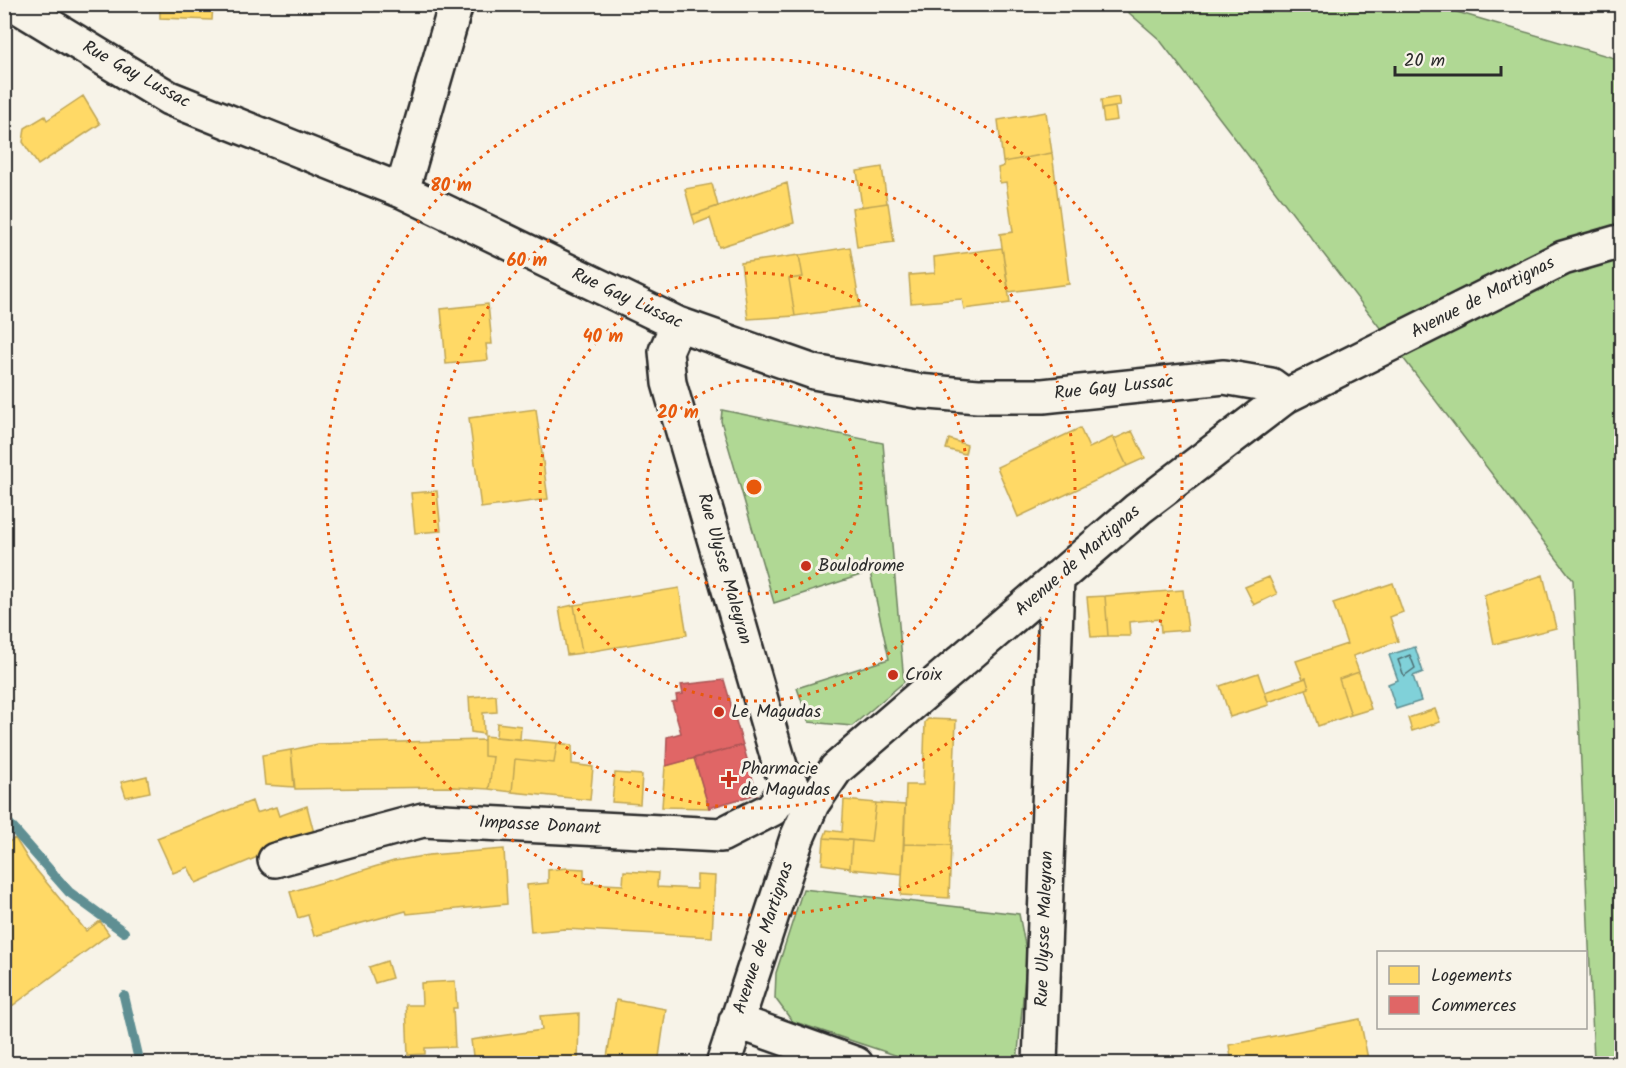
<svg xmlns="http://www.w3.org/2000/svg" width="1626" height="1068" font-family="Kalam,sans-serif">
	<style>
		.green { fill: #b0d894; stroke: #6e8260; stroke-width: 1.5 }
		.water { fill: #80d1d9; stroke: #5e8f93; stroke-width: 1.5 }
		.homes { fill: #ffd966; stroke: #bfa554; stroke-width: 1.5 }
		.shops { fill: #e06666; stroke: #aa5454; stroke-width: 1.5 }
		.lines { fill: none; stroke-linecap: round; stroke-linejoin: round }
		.shore { stroke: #4d6d71; stroke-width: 1.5 }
		.stream { stroke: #5e8f93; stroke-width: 10 }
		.minor-casing { stroke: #2b2b2b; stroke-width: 38 }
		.minor { stroke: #f7f3e8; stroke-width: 33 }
		.ring { fill: none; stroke: #e8590c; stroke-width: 3; stroke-dasharray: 3 6 }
		.poi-dot { fill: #c8321e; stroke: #f7f3e8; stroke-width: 2 }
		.labels { text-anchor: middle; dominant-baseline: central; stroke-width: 6; stroke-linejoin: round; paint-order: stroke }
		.street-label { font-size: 18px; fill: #2b2b2b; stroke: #f7f3e8 }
		.poi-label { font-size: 18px; fill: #2b2b2b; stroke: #f7f3e8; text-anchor: start }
		.centre { fill: #e8590c; stroke: #f7f3e8; stroke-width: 3 }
		.ring-label { font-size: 18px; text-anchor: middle; font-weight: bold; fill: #e8590c; stroke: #f7f3e8; stroke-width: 6; stroke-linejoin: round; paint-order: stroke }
	</style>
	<rect width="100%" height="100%" fill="#f7f3e8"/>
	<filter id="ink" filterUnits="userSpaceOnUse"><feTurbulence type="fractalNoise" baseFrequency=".0167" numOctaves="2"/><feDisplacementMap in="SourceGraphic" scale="12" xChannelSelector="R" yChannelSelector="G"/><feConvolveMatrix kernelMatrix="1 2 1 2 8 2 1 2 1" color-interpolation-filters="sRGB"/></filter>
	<g filter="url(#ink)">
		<path class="green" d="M1120 5H1439L1457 12 1621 60V1057L1594 1060 1573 580 1159 39Z
			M722 410 883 443 904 682 852 726 809 722 797 688 889 659 870 572 774 603 721 421Z
			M803 889 1019 914 1027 955 1017 1063H919L792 1021 775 998 776 973Z"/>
		<path class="water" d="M1415 647 1423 672 1413 676 1421 701 1396 709 1388 684 1398 680 1389 655Z"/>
		<path class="homes" d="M160 4H213L212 20 160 18Z
			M83 96 100 124 38 165 23 142 25 128 45 116 47 120Z
			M1118 97 1120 106 1102 109 1101 100Z
			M1115 107 1117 120 1104 122 1102 109Z
			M1046 112 1052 153 1003 162 998 120Z
			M1052 153 1069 284 1009 292 1000 234 1013 232 1006 182 1000 183 998 168 1004 166 1003 162Z
			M882 167 887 203 862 207 857 171Z
			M787 183 794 223 719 247 710 218 695 224 692 215Z
			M712 184 718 206 692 215 685 189Z
			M888 203 894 242 857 247 852 208Z
			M850 247 860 307 795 316 789 279 803 277 799 255Z
			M1002 248 1010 303 964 309 962 299 911 303 909 275 935 273 934 257Z
			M799 255 803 277 789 279 795 316 748 319 741 263Z
			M488 304 492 344H486L488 360 446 364 441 309Z
			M536 409 548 499 481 508 469 418Z
			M1080 428 1089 448 1113 437 1127 466 1018 517 997 467Z
			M1132 431 1145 458 1127 466 1114 439Z
			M949 439 967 445 965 454 946 449Z
			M437 491 441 531 415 533 411 493Z
			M1543 575 1556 628 1494 644 1484 595Z
			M1269 577 1277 594 1254 605 1245 587Z
			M1393 583 1403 612 1390 617 1398 641 1353 656 1359 672 1339 679 1351 715 1318 726 1306 689 1309 688 1306 678 1303 679 1296 661 1347 644 1333 603Z
			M679 588 687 635 582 653 574 605Z
			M1183 590 1188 630 1161 632 1160 619 1129 622 1130 636H1108L1105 596Z
			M1105 596 1108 636 1091 637 1087 597Z
			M574 605 582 653 567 655 559 608Z
			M1359 672 1371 709 1351 715 1339 679Z
			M1258 673 1269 705 1230 717 1220 686Z
			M1306 678 1309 688 1268 702 1265 692Z
			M496 695 497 712 483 713 484 734 471 732 469 697Z
			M1435 709 1440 722 1412 731 1408 718Z
			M928 719 956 720 951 845 904 844 906 785H923L925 722Z
			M497 723 521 726 520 739 496 737Z
			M484 736 557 743 554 763 515 759 512 792 489 789 493 757 484 756Z
			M484 740V756L493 757 489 789 453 787 295 789 291 750 318 744Z
			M557 743 572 745V764L593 767 590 800 512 792 515 759 554 763Z
			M291 750 294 787 265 785 262 755Z
			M694 758 709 808 662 807 665 766Z
			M615 773 642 775 640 804 612 802Z
			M147 776 150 792 126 797 121 782Z
			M844 800 876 803 871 842 824 838 827 830 842 832Z
			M252 801 256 813 276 807 279 816 307 806 314 833 196 883 188 867 173 873 157 838Z
			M876 803 905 805 902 874 850 869 852 840 871 842Z
			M15 838 29 861 86 931 100 921 109 934 4 1012V845Z
			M824 838 852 840 850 868 822 864Z
			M904 844 951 845 949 898 901 895Z
			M504 849 507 904 407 914 406 911 314 936 308 915 298 918 290 892 394 861 429 855Z
			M567 868 584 869V883L623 885 624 871 658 873 657 887 697 889V875L715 876 712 937 565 929 531 932 527 885 548 883V870Z
			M387 961 392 978 375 983 369 967Z
			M455 981 457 1008H453L455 1047 425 1048V1054L408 1055 406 1005H422L421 983Z
			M616 1000 666 1009 658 1064H606Z
			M579 1013 578 1064H474L471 1040 542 1030 540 1016Z
			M1360 1019 1369 1064H1232L1229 1045Z"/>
		<path class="shops" d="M724 680 743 745 666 766 667 737 681 733 672 702 677 701 676 695 683 694 681 685Z
			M743 745 757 794 709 808 694 758Z"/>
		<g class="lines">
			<path class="shore" d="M1410 655 1415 668 1404 676 1398 660Z"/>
			<path class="stream" d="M4 818 69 892 124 932
				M124 996 140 1064"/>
			<defs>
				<path id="minor" d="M14 4 169 98 402 191 678 324 814 372 917 391 978 396H1043L1224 377 1271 385 1286 396
					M402 191 456 4
					M678 324 666 351 669 383 781 769 799 796 804 799
					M275 860 423 820 721 835 772 809 790 783
					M736 1021 856 1064
					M723 1064 797 838 812 804 836 769 1138 509 1286 396 1563 258 1622 241
					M1040 1064 1057 578"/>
			</defs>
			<use href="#minor" class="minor-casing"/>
			<use href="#minor" class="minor"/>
		</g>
	</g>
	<g class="ring">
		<circle cx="754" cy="487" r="107"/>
		<circle cx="754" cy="487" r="214"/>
		<circle cx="754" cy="487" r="321"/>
		<circle cx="754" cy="487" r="428"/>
	</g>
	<g class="poi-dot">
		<circle cx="806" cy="566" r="6"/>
		<circle cx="893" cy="675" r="6"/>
		<circle cx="719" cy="712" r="6"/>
		<path d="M726 770h6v6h6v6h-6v6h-6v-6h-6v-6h6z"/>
	</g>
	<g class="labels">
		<g class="street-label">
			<text transform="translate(136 75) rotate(29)">Rue Gay Lussac</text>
			<text transform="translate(1483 298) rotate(-27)">Avenue de Martignas</text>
			<text transform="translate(627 299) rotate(25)">Rue Gay Lussac</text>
			<text transform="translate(1114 388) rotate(-6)">Rue Gay Lussac</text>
			<text transform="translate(1078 561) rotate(-41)">Avenue de Martignas</text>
			<text transform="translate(724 569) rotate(74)">Rue Ulysse Maleyran</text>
			<text transform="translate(540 826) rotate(3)">Impasse Donant</text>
			<text transform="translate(1045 929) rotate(-88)">Rue Ulysse Maleyran</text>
			<text transform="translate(764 938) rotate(-72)">Avenue de Martignas</text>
		</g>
		<g class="poi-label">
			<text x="818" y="566">Boulodrome</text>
			<text x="905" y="675">Croix</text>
			<text x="731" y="712">Le Magudas</text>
			<text x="741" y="769">Pharmacie<tspan x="741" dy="21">de Magudas</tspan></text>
		</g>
	</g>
	<circle cx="754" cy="487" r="9" class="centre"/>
	<g class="ring-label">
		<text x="451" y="191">80 m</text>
		<text x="527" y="266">60 m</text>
		<text x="603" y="342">40 m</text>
		<text x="678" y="418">20 m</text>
	</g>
	<rect width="1626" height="1068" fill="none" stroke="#f7f3e8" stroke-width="24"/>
	<rect x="12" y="12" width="1602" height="1044" fill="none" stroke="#2b2b2b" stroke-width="2" filter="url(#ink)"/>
	<rect x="1377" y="951" width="210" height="78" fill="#f7f3e8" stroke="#a5a39c" stroke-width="1.5"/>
	<rect x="1389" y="966" width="30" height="18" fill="#ffd966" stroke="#a5a39c" stroke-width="1.5"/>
	<text x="1431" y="981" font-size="18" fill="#2b2b2b">Logements</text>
	<rect x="1389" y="996" width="30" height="18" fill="#e06666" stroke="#a5a39c" stroke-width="1.5"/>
	<text x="1431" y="1011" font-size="18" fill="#2b2b2b">Commerces</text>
	<path d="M1395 66v9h106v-9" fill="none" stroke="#2b2b2b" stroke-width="3"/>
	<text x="1404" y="66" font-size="18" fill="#2b2b2b" stroke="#f7f3e8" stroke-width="4.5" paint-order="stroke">20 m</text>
</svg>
